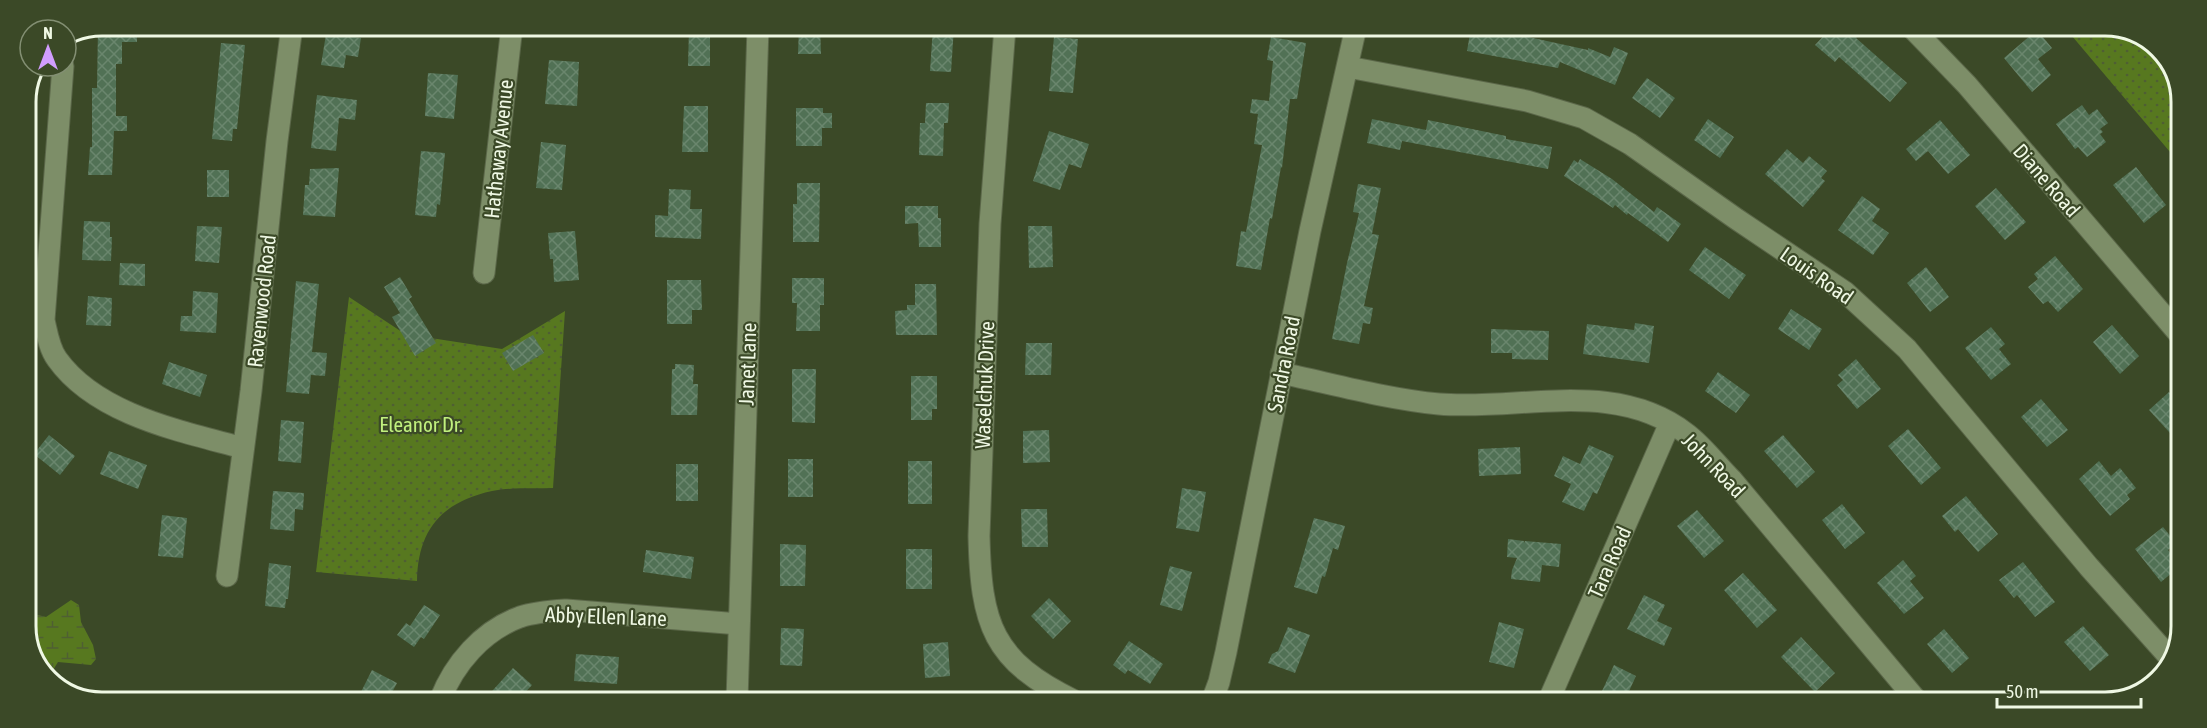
<svg xmlns="http://www.w3.org/2000/svg" width="2207" height="728" font-family="'Asap Condensed',sans-serif">
	<style>
		.grass { fill: url(#grass-dots) }
		.wetland { fill: url(#wetland-marsh) }
		.building { fill: url(#building-cross-hatch) }
		.lines { fill: none; stroke-linecap: round; stroke-linejoin: round }
		.street-casing { stroke: #5b6749; stroke-width: 23 }
		.street { stroke: #7d8e68; stroke-width: 21 }
		.labels { text-anchor: middle; dominant-baseline: central; stroke-width: 4.5; stroke-linejoin: round; paint-order: stroke }
		.street-label { font-size: 21px; fill: #eff8e4; stroke: #3b4927 }
		.park-label { font-size: 21px; fill: #c1f17e; stroke: #3b4927 }
		.rim { fill: none; stroke: #eff8e4; stroke-width: 3 }
	</style>
	<defs>
		<pattern id="grass-dots" width="8" height="8" patternUnits="userSpaceOnUse" patternTransform="scale(1.5)"><rect width="8" height="8" fill="#57781f"/><path d="M2 2h.1M6 6h.1" fill="none" stroke="#4f5f33" stroke-width="1.8" stroke-linecap="round"/></pattern>
		<pattern id="wetland-marsh" width="20" height="14" patternUnits="userSpaceOnUse" patternTransform="scale(1.5)"><rect width="20" height="14" fill="#57781f"/><path d="M1 5h8M5 5V1M11 12h8M15 12V8" fill="none" stroke="#4f5f33"/></pattern>
		<pattern id="building-cross-hatch" width="8" height="8" patternUnits="userSpaceOnUse" patternTransform="scale(1.5)"><rect width="8" height="8" fill="#517155"/><path d="M0 0l8 8M0 8l8-8" fill="none" stroke="#6a866d"/></pattern>
	</defs>
	<rect width="100%" height="100%" fill="#3b4927"/>
	<path class="grass" d="M2072 28H2125L2163 52 2181 96V165L2072 36Z
		M349 297 405 334 502 349 565 311 553 488C533 489 511 487 492 491 442 502 418 529 417 581L316 572Z"/>
	<path class="wetland" d="M71 600 79 605 81 622 93 645 96 659 91 665 58 662 53 670 51 681 44 676 26 632V612L46 617Z"/>
	<path class="building" d="M102 26H137V42H122V64H116V116H127V131H114L112 175H88L90 147H92V88H97L98 27Z
		M799 26H820L821 54H798Z
		M933 27H954L951 72 930 71Z
		M1496 27H1511L1510 33 1588 50V48L1610 57 1614 47 1628 53 1615 85 1560 62 1558 68 1467 51 1471 28 1495 32Z
		M327 28 350 31 349 36 361 38 358 57 346 55 344 68 321 65Z
		M1831 28H1865L1856 38 1907 83 1890 102 1839 57 1835 62 1815 45Z
		M689 29H710V66H688Z
		M2037 30 2052 48 2038 59 2051 75 2032 92 2004 58Z
		M1054 37 1078 39 1073 93 1049 91Z
		M1271 37 1306 43 1297 99H1290L1282 168 1281 167 1272 219 1270 218 1261 270 1236 266 1241 231 1246 232 1262 145 1254 144 1258 114 1250 113 1252 99 1269 101 1273 61 1267 60Z
		M221 43 245 45 237 129H233L232 141 212 139Z
		M549 60 579 62 577 106 545 104Z
		M428 73 458 75 454 119 425 116Z
		M1647 78 1675 98 1660 118 1632 98Z
		M317 95 357 100 355 120 339 118 336 151 311 148Z
		M926 103H949L948 123H944L943 156 919 155 920 123H925Z
		M2082 105 2089 115 2097 109 2108 123 2100 129 2103 132 2100 134 2106 142 2087 157 2078 147 2075 149 2056 124Z
		M684 106H708V152H682Z
		M796 108H823V113H832V128H822V146H796Z
		M1372 119 1426 130 1428 120 1506 136V139L1552 147 1548 169 1402 141 1400 150 1367 143Z
		M1708 119 1734 137 1720 158 1694 140Z
		M1940 120 1970 155 1948 174 1928 151 1916 161 1906 149Z
		M1049 131 1089 144 1081 168 1069 164 1060 190 1033 181Z
		M541 142 566 145 562 190 536 188Z
		M1787 149 1803 163 1809 156 1827 171 1821 178 1825 181 1803 207 1765 174Z
		M421 151 445 153 440 205 437 204 436 217 415 215Z
		M1580 159 1612 179 1654 212 1657 207 1681 224 1668 242 1628 213 1627 215 1615 205 1613 208 1564 176 1574 160 1578 163Z
		M2136 167 2166 205 2144 223 2113 185Z
		M339 168 335 217 303 215 305 185H309L310 169Z
		M207 170H229V197H207Z
		M797 183H820L819 242H793V204H797Z
		M1358 184 1381 188 1372 234 1379 235 1364 306 1373 308 1370 324 1363 323 1359 344 1332 339 1347 263 1359 213 1353 212Z
		M1996 188 2026 222 2005 240 1975 206Z
		M669 189 691 190 690 209H702L701 239 655 237V215L668 216Z
		M1862 196 1880 209 1872 221 1889 233 1873 255 1838 230Z
		M905 206H938V218H941V247H919L918 223 905 224Z
		M84 221 110 222V237H112L111 261 82 260Z
		M197 226 222 227 219 263 195 261Z
		M1028 226H1052L1053 267 1029 268Z
		M575 231 579 280 554 282 553 259H550L548 233Z
		M1705 247 1746 275 1729 299 1689 270Z
		M2055 256 2083 289 2058 312 2048 301 2043 304 2028 287 2038 279 2034 274Z
		M120 263 145 264V286L119 285Z
		M1926 267 1949 297 1930 312 1907 283Z
		M400 277 412 297 409 299 436 343 415 356 392 317 400 313 384 287Z
		M792 278H824V305H820V331H796L797 303H792Z
		M667 280H701L702 310H692V324H667Z
		M296 281 319 284 312 352 327 353 325 376 311 375 309 394 286 392Z
		M915 284H936L937 335H896L895 311 907 310V305H915Z
		M193 291 218 293 216 333 180 331 181 316H192Z
		M88 296 112 298 111 326 86 325Z
		M1791 309 1822 329 1809 350 1778 329Z
		M1635 323 1654 326 1649 363 1583 354 1587 324 1634 330Z
		M2112 325 2139 356 2120 374 2093 342Z
		M1991 327 2005 344 1999 349 2011 364 1991 380 1965 348Z
		M1491 329 1549 331 1548 360 1512 359V353H1491Z
		M533 335 544 353 513 371 502 353Z
		M1026 343H1052L1051 375H1025Z
		M1856 359 1881 389 1857 409 1837 385 1843 380 1838 375Z
		M169 362 207 375 200 397 162 384Z
		M675 364 694 365 693 384H698L697 415H671L672 369H675Z
		M792 369H816L815 423 792 422Z
		M1718 372 1750 395 1736 413 1705 391Z
		M911 376H937V409H932V420H911Z
		M2169 392 2180 404V444L2149 410Z
		M2041 399 2068 430 2047 447 2021 417Z
		M281 420 304 422 301 463 278 461Z
		M1908 429 1941 468 1921 485 1888 446Z
		M1049 430 1050 462 1023 463V431Z
		M49 435 75 456 60 475 34 454Z
		M1783 435 1815 472 1797 488 1764 451Z
		M1589 445 1614 456 1597 494 1593 492 1584 511 1562 502 1571 484 1554 476 1563 456 1580 464Z
		M1520 447 1521 474 1479 476 1478 449Z
		M109 451 147 465 138 489 100 474Z
		M788 459H813V497H788Z
		M908 461H932V504H908Z
		M2099 461 2111 476 2120 468 2136 488 2127 495 2130 499 2110 516 2079 479Z
		M676 464H698V501H676Z
		M1182 488 1206 492 1199 532 1176 528Z
		M273 491 304 493 303 510 295 509 294 531 270 529Z
		M1966 496 1998 534 1978 552 1958 529 1955 532 1942 516Z
		M1842 504 1865 533 1845 549 1822 520Z
		M1021 509H1047L1048 547H1022Z
		M1697 510 1724 541 1704 558 1677 526Z
		M162 515 187 518 183 558 158 556Z
		M1314 518 1345 526 1338 550 1333 548 1325 577 1322 576 1317 594 1294 587Z
		M2163 527 2176 543 2168 550 2179 564V567L2161 582 2135 549Z
		M1508 539 1524 541V543L1525 541 1561 544 1559 567 1542 565 1540 582 1511 579 1512 570 1517 558 1507 557Z
		M780 544 806 545 805 586H780Z
		M906 549H932V589H906Z
		M646 550 694 557 691 579 643 572Z
		M1903 560 1916 576 1910 581 1924 598 1904 614 1877 583Z
		M2023 562 2055 602 2035 617 2017 595 2014 598 1999 580Z
		M269 563 291 566 288 599H286L285 608 265 606Z
		M1170 566 1192 572 1182 611 1160 605Z
		M1743 573 1777 610 1757 628 1724 590Z
		M1644 595 1665 605 1657 621 1672 628 1664 646 1627 629Z
		M1049 598 1071 621 1053 639 1031 616Z
		M424 605 440 615 424 639 421 637 414 647 397 635 406 623 410 626Z
		M1499 622 1524 629 1514 668 1489 662Z
		M2083 626 2109 655 2090 671 2064 642Z
		M1288 627 1310 635 1295 673 1268 663 1272 654 1278 651Z
		M781 628 804 629 802 666 780 665Z
		M1944 629 1969 658 1952 673 1927 644Z
		M1801 637 1835 673 1815 692 1781 657Z
		M1129 641 1163 664 1150 684 1128 670 1125 674 1113 665Z
		M948 642 950 676 925 678 923 644Z
		M576 654 619 657 617 684 574 681Z
		M1614 665 1636 676 1624 702H1597Z
		M513 668 532 685 518 700H484Z
		M372 670 397 683 388 700H357Z"/>
	<g class="lines">
		<defs>
			<path id="street" d="M1005 27 990 224 979 536C981 624 992 661 1075 701
				M1912 28 1967 85 2180 335
				M63 66 44 320C47 333 49 348 57 359 97 415 181 431 243 448
				M1348 67 1527 101 1584 118 1630 144 1735 218 1845 292 1907 349 2089 567 2171 659
				M484 273 512 26
				M1281 373C1333 384 1386 399 1439 404 1522 411 1615 378 1687 434 1704 447 1717 465 1732 480L1918 702
				M227 576 251 391 277 141 292 26
				M440 700C454 664 482 631 520 617 535 612 551 611 566 610L739 624
				M737 701 758 26
				M1212 701 1219 682 1226 652 1310 231 1356 27
				M1548 702 1670 423"/>
		</defs>
		<use href="#street" class="street-casing"/>
		<use href="#street" class="street"/>
	</g>
	<g class="labels">
		<g class="street-label">
			<text transform="translate(498 149) rotate(-84)">Hathaway Avenue</text>
			<text transform="translate(2047 180) rotate(49)">Diane Road</text>
			<text transform="translate(1817 275) rotate(35)">Louis Road</text>
			<text transform="translate(261 301) rotate(-84)">Ravenwood Road</text>
			<text transform="translate(747 364) rotate(-88)">Janet Lane</text>
			<text transform="translate(1283 364) rotate(-79)">Sandra Road</text>
			<text transform="translate(984 385) rotate(-88)">Waselchuk Drive</text>
			<text transform="translate(1714 465) rotate(46)">John Road</text>
			<text transform="translate(1609 562) rotate(-66)">Tara Road</text>
			<text transform="translate(606 616) rotate(2)">Abby Ellen Lane</text>
		</g>
		<g class="park-label">
			<text x="421" y="424">Eleanor Dr.</text>
		</g>
	</g>
	<path d="M0 0H2207V728H0ZM102 36H2105A66 66 0 0 1 2171 102V626A66 66 0 0 1 2105 692H102A66 66 0 0 1 36 626V102A66 66 0 0 1 102 36Z" fill="#3b4927" fill-rule="evenodd"/>
	<path class="rim" d="M102 36H2105A66 66 0 0 1 2171 102V626A66 66 0 0 1 2105 692H102A66 66 0 0 1 36 626V102A66 66 0 0 1 102 36Z"/>
	<g transform="translate(48 48)"><circle r="28" fill="#3b4927" stroke="#838f73" stroke-width="1.5"/>
	<path d="M0-4.5L10 22L0 15L-10 22Z" fill="#d19dfe"/>
	<text y="-9" font-size="16" font-weight="bold" text-anchor="middle" fill="#eff8e4">N</text>
	</g>
	<path d="M1997 698v9h144v-9" fill="none" stroke="#eff8e4" stroke-width="3"/>
	<text x="2006" y="698" font-size="18" fill="#eff8e4" stroke="#3b4927" stroke-width="4.5" paint-order="stroke">50 m</text>
</svg>
